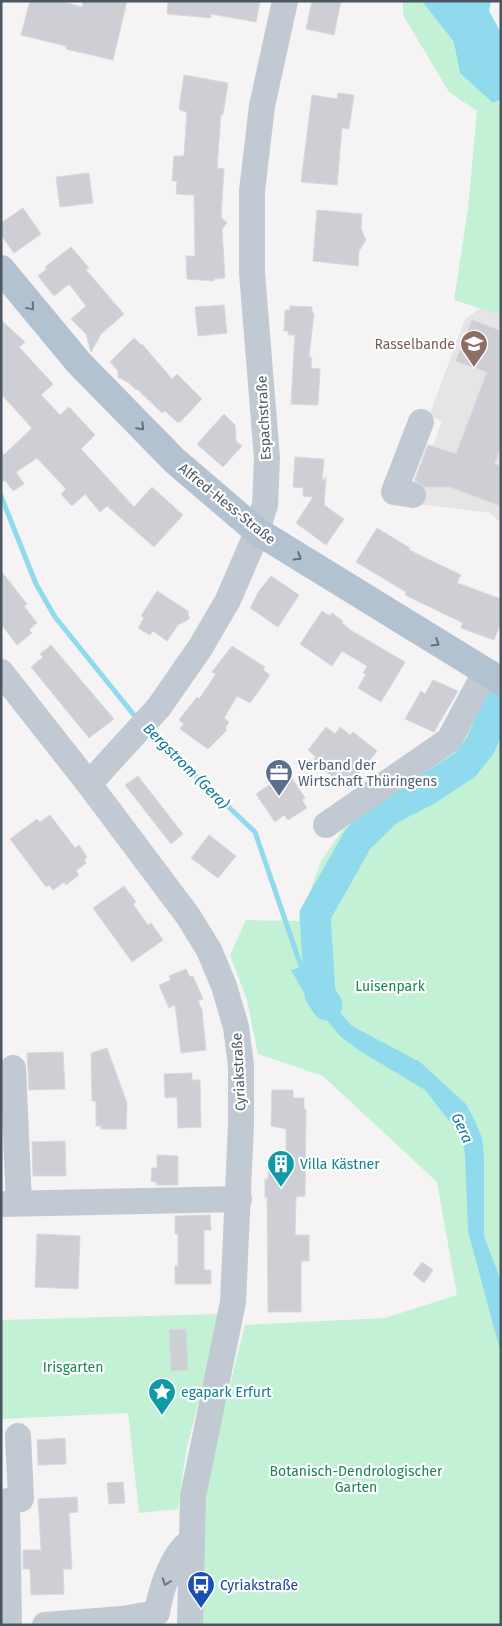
<svg xmlns="http://www.w3.org/2000/svg" width="502" height="1626" font-family="'Fira Sans',sans-serif">
	<style>
		.education { fill: #e6e4e5 }
		.green { fill: #c3f1d5 }
		.water { fill: #90daee }
		.lines { fill: none; stroke-linecap: round; stroke-linejoin: round }
		.stream { stroke: #90daee; stroke-width: 5 }
		.river { stroke: #90daee; stroke-width: 31 }
		.building { fill: #cdcfd5; stroke: #d7d9de }
		.minor { stroke: #c1cad2; stroke-width: 26 }
		.major { stroke: #b3c2d1; stroke-width: 28 }
		.oneway { stroke: #64717d }
		.oneway2 { stroke: #6e7983 }
		.labels { text-anchor: middle; dominant-baseline: central; stroke-width: 4.5; stroke-linejoin: round; paint-order: stroke }
		.education-label { font-size: 14px; fill: #785e54; stroke: #fff; text-anchor: end }
		.street-label { font-size: 14px; fill: #4a5661; stroke: #fff }
		.service-label { font-size: 14px; fill: #4e5e75; stroke: #fff; text-anchor: start }
		.park-label { font-size: 14px; fill: #17864f; stroke: #fff }
		.culture-label { font-size: 14px; fill: #0d838f; stroke: #fff; text-anchor: start }
		.transit-label { font-size: 14px; fill: #164399; stroke: #fff; text-anchor: start }
		.water-label { font-size: 15px; font-style: italic; fill: #0c7c9b; stroke: #fff }
	</style>
	<rect width="100%" height="100%" fill="#f5f3f3"/>
	<path class="education" d="M481 308 501 315V523L490 513 409 503 411 487 427 444 433 446 442 421 429 416 465 319Z"/>
	<path class="green" d="M403 1H491L489 11 501 33V315L454 300 468 209 477 111 449 92 403 15Z
		M489 699 501 704V1625H201L205 1511 209 1469 245 1325 385 1318 457 1295 437 1182 323 1076 258 1054 247 1000 230 955 246 920 299 921 321 861 342 831 375 801 455 743Z
		M221 1314 186 1451 178 1509 139 1513 128 1413 1 1419V1320Z"/>
	<path class="water" d="M422 1H491L489 11 501 33V99L493 103 460 73 454 42Z
		M319 963 327 993 339 1011 352 1026 420 1062 466 1104 476 1123 482 1138 484 1157V1236L501 1281V1354L468 1231 465 1156 463 1142 455 1128 425 1090 360 1051 340 1036 304 993 291 970Z"/>
	<g class="lines">
		<path class="stream" d="M1 496 36 584 55 617 138 720
			M147 730 255 832 303 972"/>
		<path class="river" d="M327 1005 320 994 315 915 358 839 388 810 425 791 465 765 480 746 501 699"/>
	</g>
	<path class="building" d="M30 1H60L82 7 83 1H127L113 60 66 49V46L21 35Z
		M168 1H260L256 22 211 14V18L167 14Z
		M312 1H341L334 35 306 29Z
		M184 75 228 83 223 114H221L217 168 224 169 221 217 227 223 222 229 225 278 214 279V281L187 279 186 256H195L194 195 176 194 177 181H172L174 156H184L187 112 180 110 179 108Z
		M338 93 354 95 349 129 342 128 337 185 301 182 312 95 337 99Z
		M89 173 93 203 60 207 56 177Z
		M23 208 41 234 14 253 1 235V223Z
		M317 210 362 214 361 229 366 240 359 251 358 266 313 261Z
		M71 247 89 268 86 270 124 314 101 334 91 352 86 334 71 319 86 306 69 284 54 296 38 276 47 269 45 267Z
		M224 305 227 333 198 336 195 307Z
		M290 306 312 307V313H314L309 357H312L311 368 320 369 318 405 291 404 295 335H288V331H284L285 310H290Z
		M1 320 25 342 19 347 53 384 41 395 60 415 69 407 95 435 81 449 134 507 152 487 183 515 154 547 107 506 100 512 85 494 72 506 61 494 66 489 37 458 16 472 24 484 13 491 5 480 1 483V450L4 455 32 428 1 394Z
		M472 320 501 331V447L494 464 501 466V506L450 487H425L415 480 428 445 456 454 487 372 456 361Z
		M134 338 141 345 142 344 172 379 177 374 202 399 180 422H177L165 411 162 413 137 389 136 390 129 383 118 377V371L110 362Z
		M224 414 235 425 236 441 242 446 223 467 197 444Z
		M295 457 324 459 322 482 326 477 324 505 344 519 326 545 296 523 313 497 303 496V488L293 487Z
		M377 528 410 548 409 550 461 575 457 583 501 599V622L494 640 461 628 463 623 405 595 406 592 356 562Z
		M1 571 27 604 24 606 37 623 29 630 32 633 17 645 1 624Z
		M271 576 299 595 278 627 250 608 259 591Z
		M157 591 188 611 189 619 178 625 167 641 153 631 150 635 138 628 144 618 141 616Z
		M322 611 330 616 332 613 343 621 342 623 352 631 405 662 381 702 358 688 366 674 363 673 367 666 342 651 332 666 300 644Z
		M51 645 114 719 89 738 31 667 43 657 40 654Z
		M232 646 265 667 263 670 270 675 250 703 237 696 224 718 229 722 225 728 227 730 208 749 180 729 184 724 179 720 197 697 199 699 216 674 212 672Z
		M433 680 458 691 434 732 405 719 421 691 425 694Z
		M326 727 335 734 340 727 350 735 353 732 377 751 347 788 313 761 316 757 308 750Z
		M288 772 305 798 302 800 307 808 288 820 284 815 275 822 256 794Z
		M138 776 183 834 171 844 125 785Z
		M50 815 75 848 79 845 87 857 84 860 86 863 76 871 79 875 66 885 64 882 53 890 49 885 46 887 10 839 37 819 40 822Z
		M209 835 236 856 218 878 191 858Z
		M124 886 136 902 133 904 148 925 151 923 163 940 132 962 93 908Z
		M186 969 190 977 193 976 203 999 198 1001 202 1010 206 1050 181 1053 175 1005 169 1008 159 985 171 980 169 976Z
		M107 1048 127 1103 126 1129H101V1126H96V1101H92L91 1053Z
		M63 1052 65 1089 29 1090 27 1053Z
		M192 1073V1080H200L201 1127 178 1128 177 1097 165 1098 164 1074Z
		M272 1090H293V1098H304V1109H306L305 1196 296 1197 295 1235H309V1261H301V1312H268L267 1197H265V1179H268L269 1160H286V1129L271 1126Z
		M65 1141 66 1176H33L32 1142Z
		M157 1155 178 1156V1185H156V1182L151 1181 152 1168H157Z
		M210 1215 211 1230H204V1270H211V1284H175V1266H178V1234H175V1216Z
		M37 1234 80 1236 78 1289 35 1287Z
		M422 1262 433 1270 424 1283 413 1274Z
		M186 1329 188 1370 171 1371 169 1330Z
		M65 1438 66 1464 38 1465 37 1440Z
		M123 1482 125 1503 109 1504 107 1483Z
		M77 1497 78 1512 69 1513 72 1569H63L64 1594 31 1595 30 1569H23V1550H41L38 1499Z"/>
	<g class="lines">
		<path class="minor" d="M413 495 394 492 421 422
			M1 672 89 784 188 916 209 950 224 986 236 1027 241 1065V1124L233 1302 193 1496 190 1625
			M89 784 159 707 200 648 228 600 253 542 265 505 267 458 252 273V191L262 106 285 1
			M326 825 449 740 485 673
			M13 1068 19 1203
			M1 1204 239 1199
			M9 1625 7 1501 21 1499 18 1436
			M45 1625 122 1619 157 1613C160 1592 172 1554 190 1542"/>
		<path class="major" d="M1 269 79 363 175 461 257 531 501 681"/>
	</g>
	<defs><path id="oneway-chevron" d="M-2-3.5L2.5 0L-2 3.5" fill="none" stroke-width="1.6" stroke-linecap="round" stroke-linejoin="round" transform="scale(1.25)"/></defs>
	<g class="oneway">
		<use href="#oneway-chevron" transform="translate(31 307) rotate(50)"/>
		<use href="#oneway-chevron" transform="translate(141 427) rotate(45)"/>
		<use href="#oneway-chevron" transform="translate(298 557) rotate(32)"/>
		<use href="#oneway-chevron" transform="translate(436 643) rotate(31)"/>
	</g>
	<use class="oneway2" href="#oneway-chevron" transform="translate(166 1582) rotate(110)"/>
	<defs>
		<symbol id="school-pin" viewBox="-11 -11 22 30"><path d="M0 17L-7.5 6A9.5 9.5 0 1 1 7.5 6Z" fill="#8d6e63" stroke="#fff"/><path d="M0-5L7-2L0 1L-7-2ZM-4 1L0 2.5L4 1V4Q0 6-4 4Z" fill="#fff"/></symbol>
		<symbol id="office-pin" viewBox="-11 -11 22 30"><path d="M0 17L-7.5 6A9.5 9.5 0 1 1 7.5 6Z" fill="#5c6f8a" stroke="#fff"/><path d="M-6-3h4V-5.5h4V-3h4V5H-6ZM-1-4.5V-3h2v-1.5ZM-6 0V1H6V0Z" fill="#fff"/></symbol>
		<symbol id="building-pin" viewBox="-11 -11 22 30"><path d="M0 17L-7.5 6A9.5 9.5 0 1 1 7.5 6Z" fill="#0f9aa8" stroke="#fff"/><path d="M-4-6H4V6H1V3H-1V6H-4ZM-2.5-4.3h1.7v1.8h-1.7ZM.8-4.3h1.7v1.8H.8ZM-2.5-1h1.7V.8h-1.7ZM.8-1h1.7V.8H.8Z" fill="#fff"/></symbol>
		<symbol id="sight-pin" viewBox="-11 -11 22 30"><path d="M0 17L-7.5 6A9.5 9.5 0 1 1 7.5 6Z" fill="#0f9aa8" stroke="#fff"/><path d="M0-6L1.8-2.2L6-1.7L2.9 1.2L3.7 5.4L0 3.3L-3.7 5.4L-2.9 1.2L-6-1.7L-1.8-2.2Z" fill="#fff"/></symbol>
		<symbol id="bus-pin" viewBox="-11 -11 22 30"><path d="M0 17L-7.5 6A9.5 9.5 0 1 1 7.5 6Z" fill="#1a4fb4" stroke="#fff"/><path d="M-5-6H5V4H4V6H2V4H-2V6H-4V4H-5ZM-3.5-4V0h7V-4ZM-3.5 1.2v1.5H-2V1.2ZM2 1.2v1.5H3.5V1.2Z" fill="#fff"/></symbol>
	</defs>
	<g fill-rule="evenodd">
		<use href="#school-pin" x="458" y="328" width="32" height="43"/>
		<use href="#office-pin" x="263" y="757" width="32" height="43"/>
		<use href="#building-pin" x="265" y="1148" width="32" height="43"/>
		<use href="#sight-pin" x="146" y="1376" width="32" height="43"/>
		<use href="#bus-pin" x="185" y="1569" width="32" height="43"/>
	</g>
	<g class="labels">
		<g class="education-label">
			<text x="455" y="344">Rasselbande</text>
		</g>
		<g class="street-label">
			<text transform="translate(264 418) rotate(-93)">Espachstraße</text>
			<text transform="translate(227 504) rotate(39)">Alfred-Hess-Straße</text>
			<text transform="translate(239 1072) rotate(-93)">Cyriakstraße</text>
		</g>
		<g class="service-label">
			<text x="298" y="765">Verband der<tspan x="298" dy="16">Wirtschaft Thüringens</tspan></text>
		</g>
		<g class="park-label">
			<text x="390" y="986">Luisenpark</text>
			<text x="73" y="1367">Irisgarten</text>
			<text x="356" y="1471">Botanisch-Dendrologischer<tspan x="356" dy="16">Garten</tspan></text>
		</g>
		<g class="culture-label">
			<text x="300" y="1164">Villa Kästner</text>
			<text x="181" y="1392">egapark Erfurt</text>
		</g>
		<g class="transit-label">
			<text x="220" y="1585">Cyriakstraße</text>
		</g>
		<g class="water-label">
			<text transform="translate(186 766) rotate(45)">Bergstrom (Gera)</text>
			<text transform="translate(462 1128) rotate(65)">Gera</text>
		</g>
	</g>
	<rect width="502" height="1626" fill="none" stroke="#4a5661" stroke-width="5"/>
</svg>
